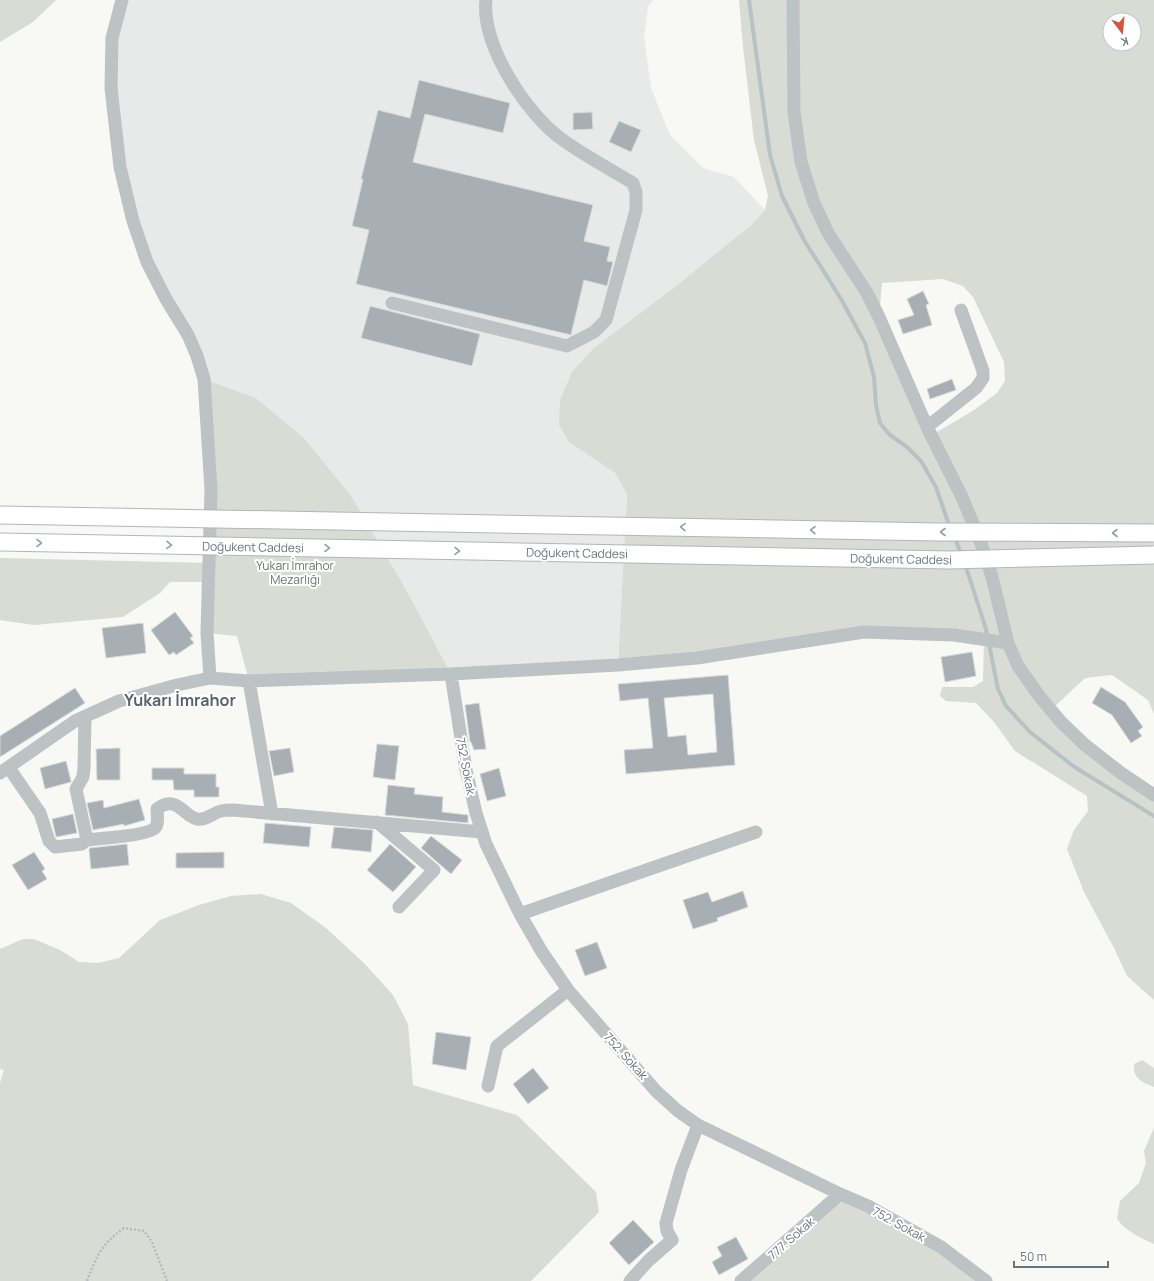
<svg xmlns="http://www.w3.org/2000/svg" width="1154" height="1281" font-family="Manrope,sans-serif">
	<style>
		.built { fill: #e8e9e9 }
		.green { fill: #d8dcd5; fill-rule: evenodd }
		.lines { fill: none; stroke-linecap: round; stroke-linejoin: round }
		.stream { stroke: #b6c2c5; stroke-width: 4 }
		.building { fill: #a7aeb4; stroke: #d9d9d8; fill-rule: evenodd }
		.path { stroke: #b8bbbe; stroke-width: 2.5; stroke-dasharray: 2 2; stroke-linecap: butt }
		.minor { stroke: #bdc2c5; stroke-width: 13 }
		.major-bridge-casing { stroke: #b1b6b9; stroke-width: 19; stroke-linecap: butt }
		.major-bridge { stroke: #fff; stroke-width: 17 }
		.oneway { stroke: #949ea4 }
		.labels { text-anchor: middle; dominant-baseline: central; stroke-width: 4; stroke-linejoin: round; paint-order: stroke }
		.street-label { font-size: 12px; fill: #66747d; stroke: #fff }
		.park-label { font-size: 12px; fill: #687664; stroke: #fff }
		.district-label { font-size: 16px; font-weight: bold; fill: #576269; stroke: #fff }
	</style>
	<rect width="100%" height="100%" fill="#f8f8f5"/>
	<path class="built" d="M122 0H653L648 7 644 37 651 88 670 135 703 168 734 177 765 210 751 225 676 286 594 348 569 442 615 473 627 494 618 665 451 674 408 593 352 497 304 438 256 398 204 379 133 221 111 88Z"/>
	<path class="green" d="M0 0H56L33 22 0 42Z
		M739 0H1154V714L1148 700 1112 675 1085 678 1051 710 1154 795V1000L1127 976 1114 948 1084 892 1067 849 1074 830 1088 811 1087 796 1015 751 994 722 976 703 946 701 940 696 942 687H973L983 681 984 639 893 632 618 665 627 494 615 473 569 442 559 425 560 400 572 372 594 348 676 286 751 225 765 210 768 196 754 140 743 47ZM1110 20H1134V44H1110ZM943 279 963 286 973 297 1004 362 1005 381 997 393 974 410 932 435 879 317 882 283Z
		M204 379 256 398 304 438 352 497 408 593 451 674 249 681 237 636 207 633 208 582H170L160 593 123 617 34 625 0 620V558L209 563Z
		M261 894 291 903 326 928 365 964 393 995 408 1024 413 1085 517 1115 596 1192 599 1212 531 1281H0V1083L4 1070 0 1069V949L23 939H34L60 950 79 962 98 963 119 958 160 920 199 905 231 896Z
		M1142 1060 1154 1068V1087C1142 1082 1133 1079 1134 1064Z
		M1154 1128V1244C1140 1238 1126 1231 1117 1219L1120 1201 1139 1183 1146 1163 1144 1151Z
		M842 1198 868 1206 986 1281H743Z"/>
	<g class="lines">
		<path class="stream" d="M749 0 770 155 782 196 804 240 841 299 865 343 874 377 876 405 880 423 890 435 907 447 921 461 936 487 950 528
			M954 536 962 556
			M965 564 986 629 998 689 1006 706 1030 732 1073 766 1154 816"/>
	</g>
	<path class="building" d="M419 80 510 103 503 133 425 114 413 162 593 205 584 241 610 247 607 261 613 262 607 286 584 280 571 335 356 284 369 230 352 226 363 179H361L378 110 410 118Z
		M592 112 593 129 573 130V113Z
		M619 121 641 130 631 152 609 142Z
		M923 291 929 304 926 305 932 325 903 334 898 320 914 315 907 299Z
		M370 306 480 334 472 366 361 338Z
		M952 379 956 390 930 399 927 389Z
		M175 612 193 636 190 638 194 643 176 655 174 652 169 655 151 630Z
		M143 623 146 653 106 658 102 628Z
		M972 652 976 676 945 682 941 657Z
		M728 675 735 765 626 774 624 750 653 748 648 698 620 701 618 684ZM713 694 717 752 688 755 686 735 668 737 664 698Z
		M1101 687 1125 702 1143 727 1138 731 1142 736 1131 743 1112 715 1092 703Z
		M75 688 85 703 0 757V736Z
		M479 703 486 749 474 750 471 742H470L465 705Z
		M377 744 399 746 395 780 373 777Z
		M120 748V780H97L96 749Z
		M290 748 294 772 274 776 269 751Z
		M66 761 71 781V782L45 789 40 768Z
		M152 768H184V774H216V787H219V797H194V790H174L173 780H152Z
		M499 768 506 796 487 801 480 774Z
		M388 785 415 788 414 794 443 797 442 812 468 815V823L385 815Z
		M139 799 145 820 124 826V824L93 830 87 803 103 800 104 808Z
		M73 814 77 833 56 837 52 819Z
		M265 823 311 827 309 847 263 843Z
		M334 827 373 830 371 852 331 848Z
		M431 836 462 860 451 874 421 848Z
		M127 844 129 865 91 869 89 849 90 848Z
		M390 844 416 867 393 892 367 870Z
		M34 852 45 869 42 871 47 879 28 890 12 865Z
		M224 852V868H176V853Z
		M743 891 748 907 717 918 718 921 693 929 683 900 708 892 712 902Z
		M597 942 607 968 585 976 575 950Z
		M436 1032 471 1037 466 1070 432 1064Z
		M533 1068 549 1088 528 1104 513 1084Z
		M633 1220 654 1242 629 1265 609 1243Z
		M736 1237 748 1259 719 1275 712 1262 722 1256 717 1247Z"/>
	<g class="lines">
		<path class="path" d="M87 1281C97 1255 101 1245 124 1228L144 1231 152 1242 167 1281"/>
		<path class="minor" d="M122 0 112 38 111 88 120 167 133 221 147 262 166 299 188 335 197 356 204 379 211 490 207 633 210 678
			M793 0 794 112 801 162 814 203 828 233 867 293 879 317 927 427 962 497 980 540 992 577 1008 643 1018 666 1040 697 1061 722 1085 745 1121 773 1154 795
			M392 303 567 346 594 332 606 320 636 210V192L633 183C610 169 585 156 563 140 527 115 481 45 486 0
			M927 427 976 388 983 378V371L961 310
			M451 674 466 770 476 813 486 844 520 914 542 952 568 990 656 1091 678 1111 698 1125 840 1194 868 1206 941 1247 986 1281
			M249 681 272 814
			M85 717 84 768 83 777 76 789 87 840
			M9 768 40 813 49 841 55 847 82 844 87 840C101 838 147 836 155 828 159 824 157 814 157 809 177 794 183 816 197 819 205 821 213 813 221 811 225 810 229 810 233 810L482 832
			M0 773 75 721 119 701 177 685 210 678 249 681 451 674 618 665 697 658 864 632 954 635 1008 643
			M377 822 434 870 399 907
			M520 914 756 832
			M488 1086 497 1046 568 990
			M630 1281 648 1261 672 1240 667 1231 666 1223 681 1170 698 1125
			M741 1281 840 1194"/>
		<defs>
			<path id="major-bridge" d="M0 515 937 532 1154 533
				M0 542 949 560 1154 555"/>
		</defs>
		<use href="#major-bridge" class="major-bridge-casing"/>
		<use href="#major-bridge" class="major-bridge"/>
	</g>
	<defs><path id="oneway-chevron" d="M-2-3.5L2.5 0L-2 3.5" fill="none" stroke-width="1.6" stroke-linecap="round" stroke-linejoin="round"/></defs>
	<g class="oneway">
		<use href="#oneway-chevron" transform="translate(683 527) rotate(-179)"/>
		<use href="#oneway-chevron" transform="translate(813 530) rotate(-179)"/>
		<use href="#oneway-chevron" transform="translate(943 532) rotate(-180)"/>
		<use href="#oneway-chevron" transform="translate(1115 533) rotate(-180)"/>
		<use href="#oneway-chevron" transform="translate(39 543) rotate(1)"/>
		<use href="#oneway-chevron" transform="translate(169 545) rotate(1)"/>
		<use href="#oneway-chevron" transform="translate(327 548) rotate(1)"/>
		<use href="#oneway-chevron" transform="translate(457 551) rotate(1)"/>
	</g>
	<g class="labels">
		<g class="street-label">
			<text transform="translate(253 547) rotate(1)">Doğukent Caddesi</text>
			<text transform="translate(577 553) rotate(1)">Doğukent Caddesi</text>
			<text transform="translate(901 559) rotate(1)">Doğukent Caddesi</text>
			<text transform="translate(466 766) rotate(79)">752. Sokak</text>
			<text transform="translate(626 1056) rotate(48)">752. Sokak</text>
			<text transform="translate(899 1224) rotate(29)">752. Sokak</text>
			<text transform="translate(791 1238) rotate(-41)">777. Sokak</text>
		</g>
		<g class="park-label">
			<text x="295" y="565">Yukarı İmrahor<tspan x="295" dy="14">Mezarlığı</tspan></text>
		</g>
		<g class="district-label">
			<text x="180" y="700">Yukarı İmrahor</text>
		</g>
	</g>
	<g transform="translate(1122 32) rotate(164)"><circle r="19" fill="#ffffff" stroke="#c2c7cb"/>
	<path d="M0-3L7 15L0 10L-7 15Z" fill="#d1563c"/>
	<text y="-6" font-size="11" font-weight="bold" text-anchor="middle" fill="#66747d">K</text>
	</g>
	<path d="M1014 1261v6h94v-6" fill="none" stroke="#66747d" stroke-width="2"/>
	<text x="1020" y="1261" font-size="12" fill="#66747d" stroke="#ffffff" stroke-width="3" paint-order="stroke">50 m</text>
</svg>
